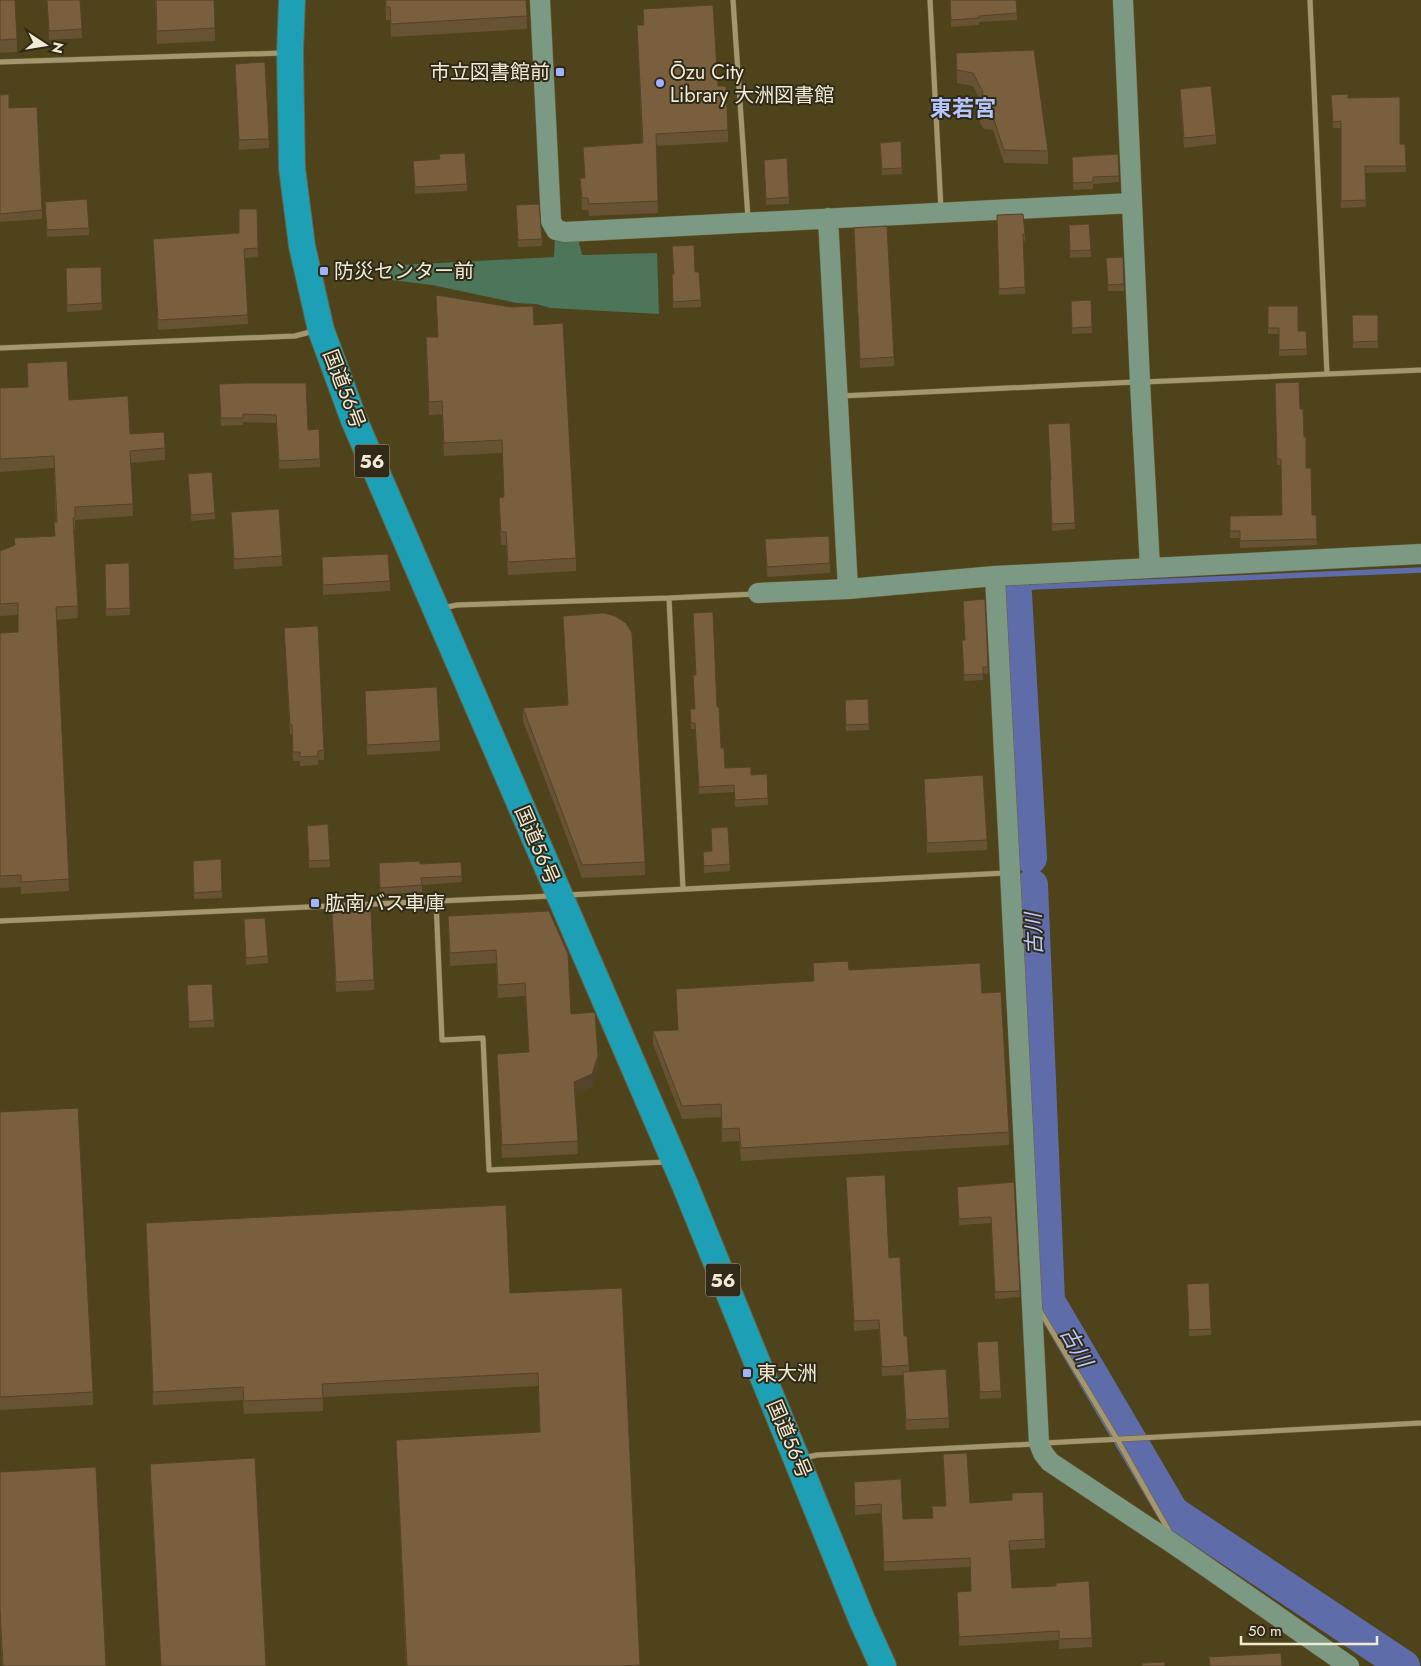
<svg xmlns="http://www.w3.org/2000/svg" width="1421" height="1666" font-family="Jost,'Noto Sans JP',sans-serif">
	<style>
		.green { fill: #4d7559 }
		.lines { fill: none; stroke-linecap: round; stroke-linejoin: round }
		.stream { stroke: #5f6caa; stroke-width: 5.5 }
		.river { stroke: #5f6caa; stroke-width: 32 }
		.street-casing { stroke: #6a5f3b; stroke-width: 6 }
		.secondary-casing { stroke: #6a5f3b; stroke-width: 21 }
		.highway-casing { stroke: #6a5f3b; stroke-width: 28 }
		.street { stroke: #a4976d; stroke-width: 5 }
		.secondary { stroke: #7c9983; stroke-width: 20 }
		.highway { stroke: #1d9fb6; stroke-width: 26 }
		.wall { fill: #685234 }
		.shaded-wall { fill: #55422b }
		.building { fill: #795f3d; stroke: #55422b }
		.poi-dot { fill: #a1b3fd; stroke: #302a19; stroke-width: 2 }
		.labels { text-anchor: middle; dominant-baseline: central; stroke-width: 4; stroke-linejoin: round; paint-order: stroke }
		.shield { fill: #302a19; stroke: #b7b09c; stroke-width: 1 }
		.shield-label { font-size: 19px; font-weight: bold; fill: #f1ead4 }
		.poi-label { font-size: 20px; fill: #f1ead4; stroke: #302a19; text-anchor: start }
		.street-label { font-size: 20px; fill: #f1ead4; stroke: #302a19 }
		.water-label { font-size: 21px; font-style: italic; fill: #bbc9fe; stroke: #302a19 }
		.quarter-label { font-size: 22px; font-weight: bold; fill: #b5c4fb; stroke: #302a19 }
	</style>
	<rect width="100%" height="100%" fill="#4f431b"/>
	<path class="green" d="M555 235 578 238 582 255 657 253 659 314 551 308 536 304 517 303 432 285 384 279 382 266 554 257Z"/>
	<g class="lines">
		<path class="stream" d="M1016 594 1033 587 1421 570"/>
		<path class="river" d="M1016 594 1031 858
			M1032 885 1049 1301 1173 1512 1404 1666"/>
		<defs>
			<path id="street" d="M733 0 748 218
				M930 0 941 209
				M1310 0 1327 374
				M0 62 282 53
				M0 348 295 336 314 331
				M1143 382 1421 370
				M841 396 1135 382
				M443 608 457 605 669 598
				M683 889 669 598 755 594
				M567 895 1006 873
				M436 901 442 1040 483 1038 489 1170 666 1162
				M0 921 551 896
				M1040 1311 1117 1439 1170 1533
				M1045 1443 1421 1423
				M803 1458 817 1455 1034 1444"/>
			<path id="secondary" d="M540 0 551 221 556 230 565 232 1132 203
				M1123 0 1140 382 1150 567
				M828 218 848 589
				M995 576 1039 1443 1043 1453 1050 1462 1178 1547 1349 1666
				M758 593 848 589 995 576 1421 554"/>
			<path id="highway" d="M292 0 290 53 292 168 302 246 321 330 354 420 685 1185 862 1620 883 1666"/>
		</defs>
		<use href="#street" class="street-casing"/>
		<use href="#secondary" class="secondary-casing"/>
		<use href="#highway" class="highway-casing"/>
		<use href="#street" class="street"/>
		<use href="#secondary" class="secondary"/>
		<use href="#highway" class="highway"/>
	</g>
	<path class="wall" d="M0 0 17 39V52L0 53Z
		M47 0H80L82 38 49 40Z
		M155 0H214L215 41 157 44Z
		M385 0H526L527 29 391 37 390 20H386Z
		M950 0H1016L1017 20 979 22V25L951 27Z
		M643 9 718 86 728 130V142L656 146 658 213 589 216 588 210H582L580 178H585L583 147 642 143 637 25H643Z
		M956 53 1048 151V164L1004 163 993 130 984 129 980 123V110L981 102 973 86 957 83Z
		M235 64 269 139V148L239 150Z
		M1180 89 1216 135V144L1184 148 1180 99Z
		M0 95 9 108 42 210V219L0 222Z
		M1331 95 1348 98 1400 144H1405L1406 172 1365 173 1366 207 1341 208V128H1333Z
		M901 141 902 174 882 175 880 149Z
		M413 161 467 184V191L415 194Z
		M1072 164 1119 176V182L1093 184V189L1073 190Z
		M764 166 789 197V204L766 205Z
		M516 205 542 239V246L518 247Z
		M45 208 89 228V235L47 237Z
		M257 209 258 257 245 258 248 324 158 330 153 239 239 233Z
		M997 215 1025 234V241H1023L1025 294 999 295Z
		M854 228 894 357V366L860 368Z
		M1069 231 1091 250V257L1070 258Z
		M1106 258 1124 284V291H1108Z
		M695 272 701 300V307L673 308 672 280Z
		M66 275 102 303V310L67 312Z
		M436 295 534 325 576 558V571L508 575 506 545H501L499 511V498L504 497 502 453 444 456 442 414 429 415 426 350V337H438Z
		M1268 306 1298 331H1306L1307 355 1279 356V334H1268Z
		M1071 308 1092 327V333L1072 334Z
		M1352 315H1378V348H1353Z
		M27 363 69 400 130 434 165 448V460L131 463 133 516 75 520V530H74L78 618 56 620 69 891 21 894V887L0 888V633L18 632V615L0 616V551L55 536 54 522H56L54 468 0 472V388L28 387Z
		M1275 383 1300 409 1312 515H1316L1317 545 1240 548V538H1230V516L1282 515 1281 465H1277Z
		M219 384 308 430 320 459V467L279 469 276 423 243 422V425L221 426Z
		M1048 424 1075 523V529L1052 531 1050 486 1051 480Z
		M188 474 215 513V519L191 521Z
		M231 512 282 556V566L234 569Z
		M765 539 830 563V573L767 577Z
		M322 557 390 581V591L323 595Z
		M105 564 130 608V615L106 616Z
		M563 616 645 862V875L582 878 523 721V708L568 705Z
		M284 628 324 750V760H318V765L300 766V761H293L292 734H290Z
		M962 640 988 667V674H983V680L964 681Z
		M365 691 440 741V751L367 755Z
		M717 707 721 748 725 768 751 775 768 798V805L735 807 734 792 699 794 695 729H691L690 716Z
		M845 707 869 724V730L846 731Z
		M924 779 987 840V850L927 853Z
		M307 832 330 860V867L309 868Z
		M703 852 730 864V871L704 873Z
		M461 862 462 882 422 885V892L380 894 379 870 420 864Z
		M193 867 222 891V898L194 899Z
		M549 911 571 1014 598 1069 592 1087 575 1094 578 1154 502 1158 497 1054 529 1052 525 996 498 998 496 963 450 966 448 916Z
		M332 913 374 980V990L336 992Z
		M244 926 268 956V963L246 965Z
		M813 963 849 970 982 993 1009 1132V1145L741 1161 739 1141 722 1142 721 1117 682 1119 653 1044V1031L678 1030 676 989 813 981Z
		M187 992 214 1020V1027L189 1028Z
		M0 1112 93 1392V1405L0 1410Z
		M846 1177 889 1258 904 1336 909 1365V1371L949 1418V1428L906 1430 903 1375 882 1376 879 1329 854 1331Z
		M1014 1182 1020 1297 995 1299 991 1223 959 1225 957 1193Z
		M146 1223 510 1293 622 1288 640 1666H406L396 1440 540 1432 538 1386 323 1397V1411L244 1414 243 1400 153 1405Z
		M1187 1284 1211 1329V1335L1189 1336Z
		M977 1348 1001 1391V1398L980 1399Z
		M943 1454 970 1503 1045 1539V1548L1010 1550 1012 1588 1092 1638V1647L1059 1649V1640L959 1646 957 1592 971 1591 970 1567 884 1571 881 1513 855 1515 854 1482 903 1519 932 1518 946 1506Z
		M150 1464 266 1666H161L150 1477Z
		M0 1472 106 1666H2L0 1622Z"/>
	<path class="shaded-wall" d="M598 1056V1069L592 1087 574 1095V1082Z"/>
	<path class="building" d="M0 0H15L17 39 0 40Z
		M47 0H80L82 29 49 31Z
		M156 0H214L215 28 157 31Z
		M386 0H526L527 16 391 24 390 7H386Z
		M950 0H1016L1017 13 979 16V18L951 20Z
		M713 5 718 86H726L728 130 656 134 658 201 589 204 588 198H582L580 178H585L583 147 643 143 637 25H644L643 9Z
		M1034 50 1048 151 1004 150 993 117 984 116 980 110 983 92 973 73 957 70 956 53Z
		M265 62 269 139 239 140 235 64Z
		M1211 86 1216 135 1184 138 1180 89Z
		M9 94V108L37 107 42 210 0 214V95Z
		M1348 94V98L1400 97V144H1405L1406 166H1365L1366 200 1341 201V121L1333 122 1331 95Z
		M901 141 902 168 882 169 880 143Z
		M465 153 467 184 415 187 413 161 440 159 439 154Z
		M1118 154 1119 176 1093 177V182L1073 183 1072 157Z
		M787 158 789 197 766 199 764 160Z
		M87 199 89 228 47 230 45 202Z
		M539 204 542 239 518 240 516 205Z
		M239 209H257L258 248 244 249 248 315 158 320 153 239 239 233Z
		M1023 214 1025 234H1023L1025 287 999 289 997 215Z
		M1089 224 1091 250 1070 251 1069 225Z
		M887 226 894 357 860 359 854 228Z
		M694 245 695 272H699L701 300 673 302 672 274H674L672 246Z
		M1123 257 1124 284 1108 285 1106 258Z
		M101 267 102 303 67 305 66 268Z
		M436 295 511 307 533 306 534 325 563 323 576 558 508 562 506 532H501L499 498 504 497 502 440 444 443 442 401 429 402 426 337H438Z
		M1091 300 1092 327 1072 328 1071 301Z
		M1268 306H1298V331H1306L1307 349 1279 350V328H1268Z
		M1352 315H1378V341L1353 342Z
		M67 361 69 400 128 396 130 434 164 432 165 448 130 451 133 504 75 507V518H73L78 606 56 607 69 879 21 882V875L0 876V633L18 632V603L0 604V551L15 545 14 538 55 536 54 522H57L54 456 0 459V388L28 387 27 363Z
		M1299 382 1300 409H1303L1304 437H1306V468H1311L1312 515H1316L1317 539 1240 541V531H1230V516L1282 515 1281 459H1277L1275 383Z
		M245 383H306L308 430 319 429 320 459 279 461 276 415 243 414V418H221L219 384Z
		M1070 423 1075 523 1052 524 1050 480H1051L1048 424Z
		M212 472 215 513 191 515 188 474Z
		M279 509 282 556 234 559 231 512Z
		M829 536 830 563 767 567 765 539Z
		M388 554 390 581 323 585 322 557Z
		M129 563 130 608 106 609 105 564Z
		M985 599 988 667H983V674L964 675 962 640H965L963 601Z
		M713 612 717 707H719L721 748H724L725 768 751 767V775L767 774 768 798 735 800 734 785 699 787 695 723H691L690 709H695L693 675H696L693 613Z
		M604 613 615 616 626 623 632 633 645 862 582 865 523 708 568 705 563 616Z
		M318 626 324 750 318 751V756L300 757V752H293L292 725H290L284 628Z
		M437 687 440 741 367 745 365 691Z
		M868 699 869 724 846 725 845 700Z
		M983 775 987 840 927 843 924 779Z
		M328 824 330 860 309 861 307 826Z
		M728 827 730 864 704 866 703 852 712 851 711 828Z
		M221 859 222 891 194 893 193 861Z
		M420 861V864L461 862 462 876 421 878 422 885 380 888 379 863Z
		M371 911 374 980 336 982 332 913Z
		M549 911 568 954 571 1014 595 1012 598 1056 592 1074 574 1082 578 1141 502 1145 497 1054 529 1052 525 983 498 985 496 950 450 953 448 916Z
		M265 918 268 956 246 958 244 919Z
		M848 961 849 970 980 963 982 993 1001 992 1009 1132 741 1148 739 1128 722 1129 721 1104 682 1106 653 1031 678 1030 676 989 814 981 813 963Z
		M212 984 214 1020 189 1022 187 985Z
		M78 1108 93 1392 0 1397V1112Z
		M885 1175 889 1258 900 1257 904 1336H907L909 1365 882 1367 879 1320 854 1321 846 1177Z
		M1014 1182 1020 1291 995 1292 991 1217 959 1219 957 1187Z
		M506 1205 510 1293 622 1288 640 1665 622 1666H407L396 1440 540 1432 538 1373 322 1384 323 1398 244 1401 243 1387 153 1392 146 1223Z
		M1209 1283 1211 1329 1189 1330 1187 1284Z
		M998 1341 1001 1391 980 1392 977 1342Z
		M946 1369 949 1418 906 1420 903 1372Z
		M967 1453 970 1503 1012 1500V1493L1043 1492 1045 1539 1009 1541 1012 1588 1056 1586V1583L1089 1581 1092 1638 1059 1639V1631L959 1637 957 1592 971 1591 970 1558 884 1562 881 1504 855 1506 854 1482 901 1479 903 1519 933 1518 932 1506H946L943 1454Z
		M255 1458 266 1666H161L150 1464Z
		M96 1467 106 1666H3L0 1609V1472Z
		M1281 1653 1282 1666H1210L1209 1657Z
		M1165 1662V1666H1142V1663Z"/>
	<g class="poi-dot">
		<rect x="555" y="67" width="10" height="10" rx="2.5"/>
		<circle cx="660" cy="83" r="5"/>
		<rect x="319" y="266" width="10" height="10" rx="2.5"/>
		<rect x="310" y="898" width="10" height="10" rx="2.5"/>
		<rect x="742" y="1368" width="10" height="10" rx="2.5"/>
	</g>
	<g class="labels">
		<g class="shield">
			<rect x="354.5" y="444.5" width="35" height="33" rx="4"/>
			<rect x="705.5" y="1263.5" width="35" height="33" rx="4"/>
		</g>
		<g class="shield-label">
			<text x="372" y="461">56</text>
			<text x="723" y="1280">56</text>
		</g>
		<g class="poi-label">
			<text x="550" y="72" text-anchor="end">市立図書館前</text>
			<text x="670" y="72">Ōzu City<tspan x="670" dy="23">Library 大洲図書館</tspan></text>
			<text x="334" y="271">防災センター前</text>
			<text x="325" y="903">肱南バス車庫</text>
			<text x="757" y="1373">東大洲</text>
		</g>
		<g class="street-label">
			<text transform="translate(344 389) rotate(69)">国道56号</text>
			<text transform="translate(537 845) rotate(67)">国道56号</text>
			<text transform="translate(789 1439) rotate(67)">国道56号</text>
		</g>
		<g class="water-label">
			<text transform="translate(1034 934) rotate(-92)">古川</text>
			<text transform="translate(1076 1347) rotate(60)">古川</text>
		</g>
		<g class="quarter-label">
			<text x="963" y="108">東若宮</text>
		</g>
	</g>
	<g transform="translate(45 45) rotate(102)" stroke="#302a19" stroke-width="4" paint-order="stroke">
	<path d="M0-4L9 19L0 12L-9 19Z" fill="#f1ead4"/>
	<text y="-8" font-size="14" font-weight="bold" text-anchor="middle" fill="#f1ead4">N</text>
	</g>
	<path d="M1241 1636v8h136v-8" fill="none" stroke="#f1ead4" stroke-width="2.5"/>
	<text x="1248" y="1636" font-size="15" fill="#f1ead4" stroke="#302a19" stroke-width="4" paint-order="stroke">50 m</text>
</svg>
